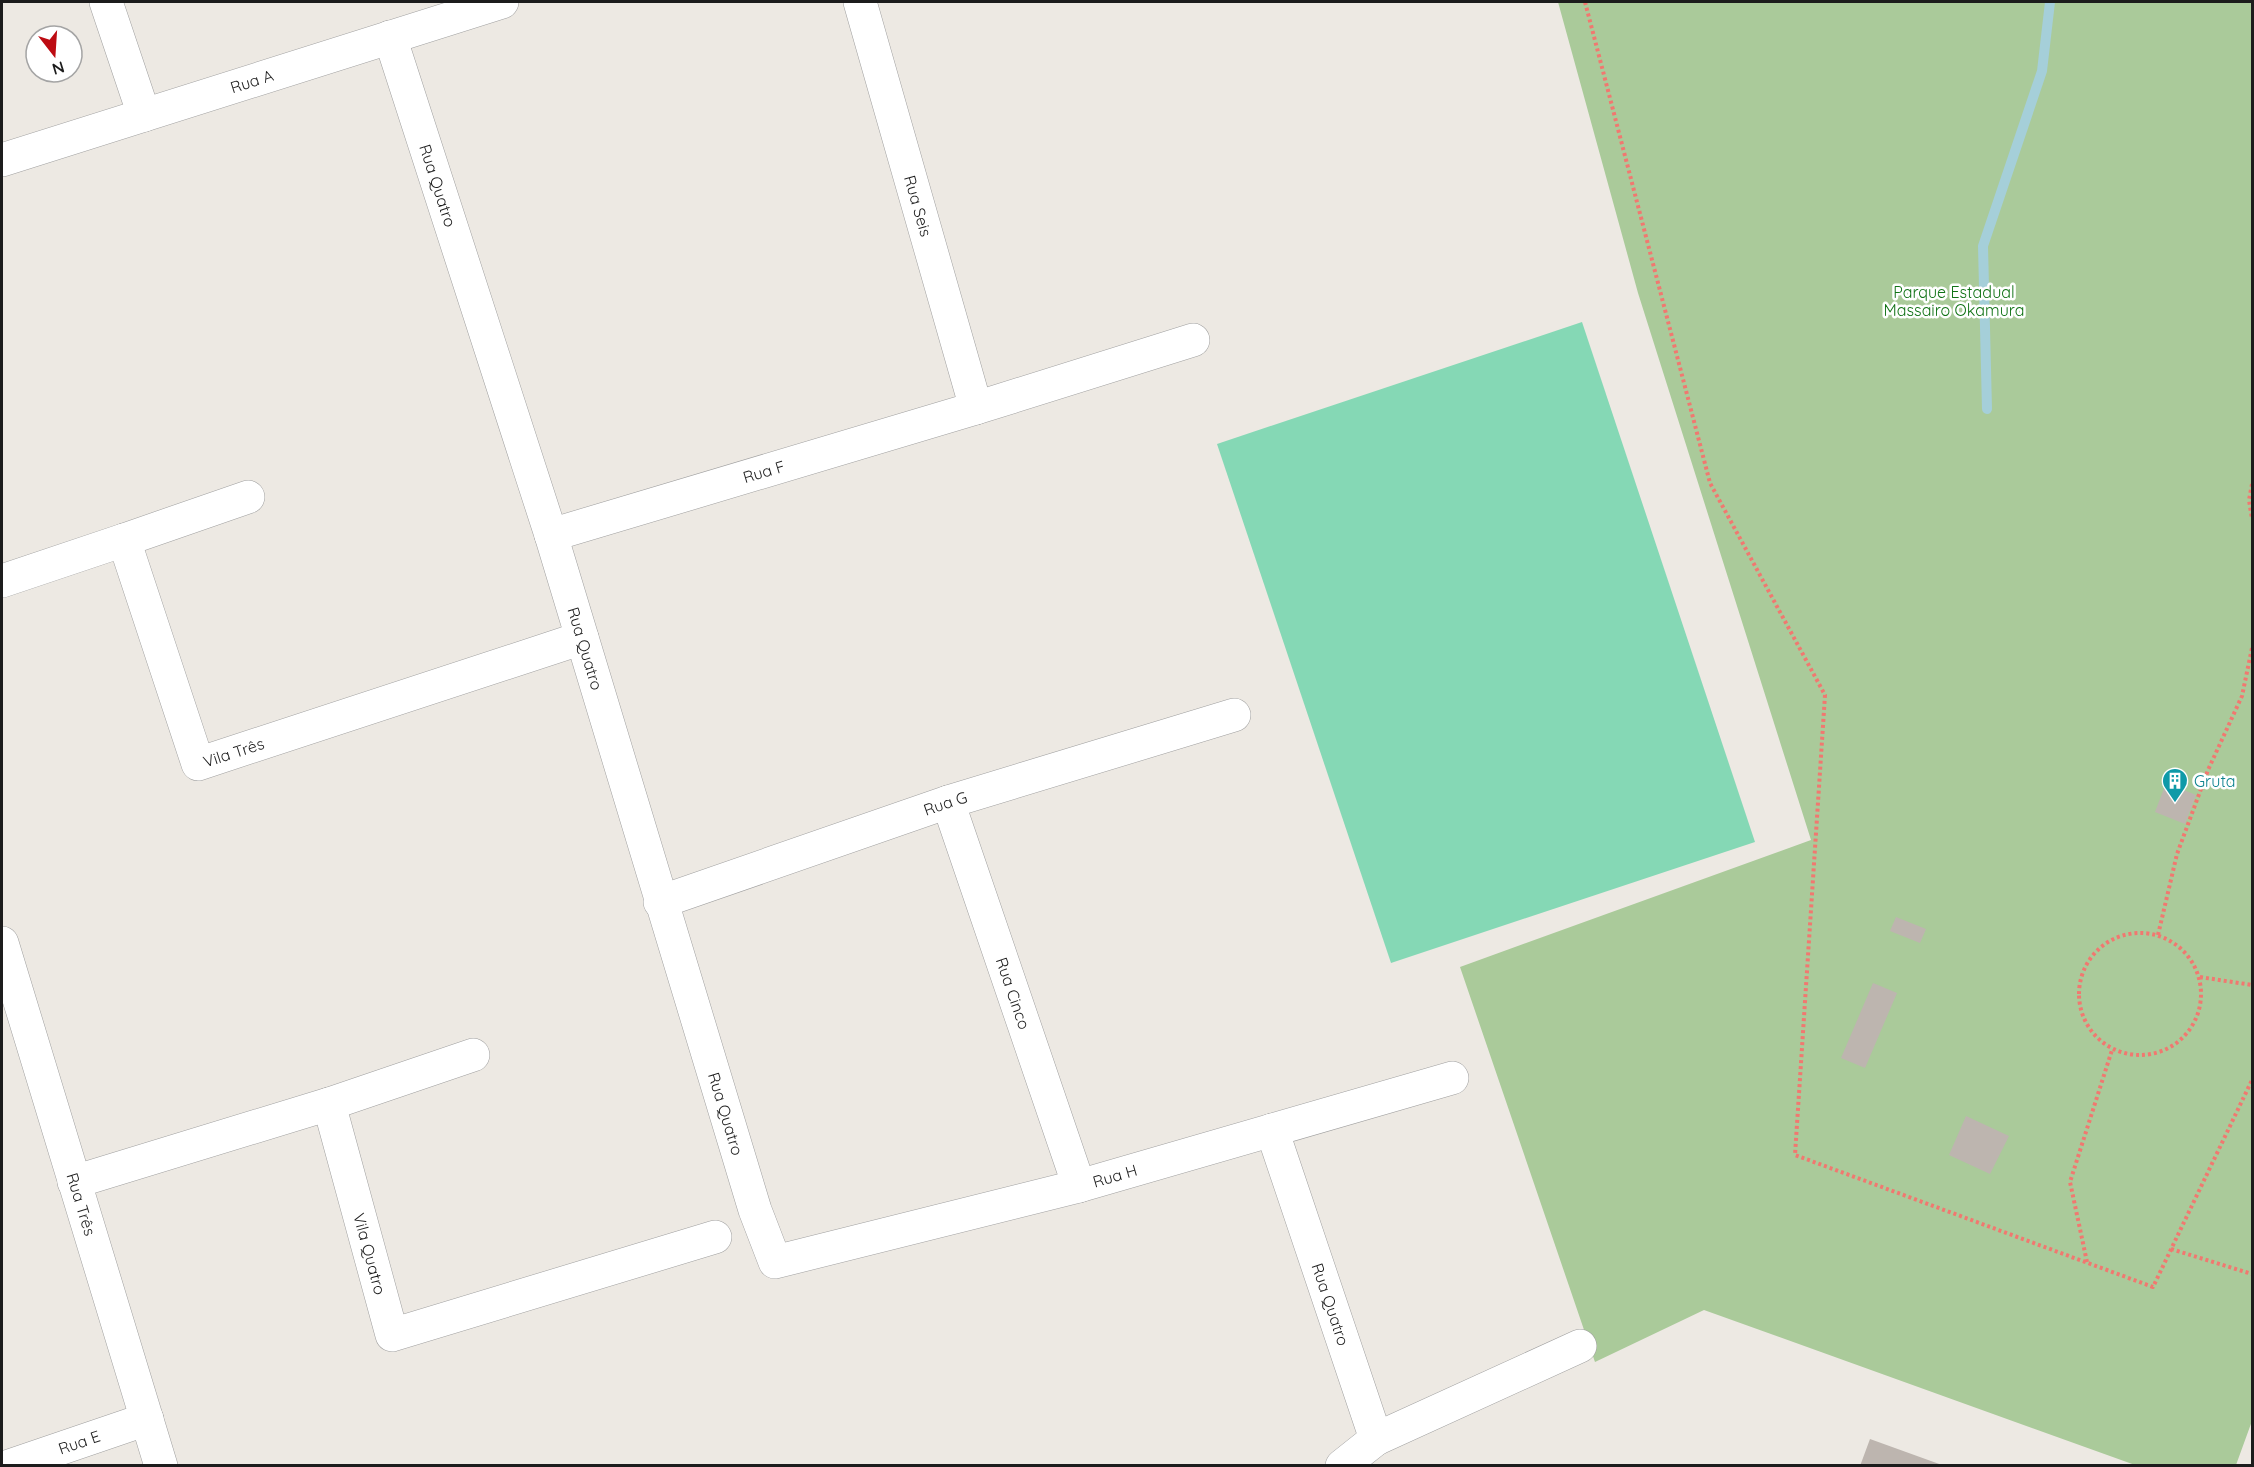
<svg xmlns="http://www.w3.org/2000/svg" width="2254" height="1467" font-family="Quicksand,sans-serif">
	<style>
		.forest { fill: #aaca9a }
		.pitch { fill: #85d8b5 }
		.lines { fill: none; stroke-linecap: round; stroke-linejoin: round }
		.stream { stroke: #a5cfd9; stroke-width: 10 }
		.building { fill: #bdb5af }
		.minor-casing { stroke: #a0a0a0; stroke-width: 34 }
		.path { stroke: #f17870; stroke-width: 4; stroke-dasharray: 3 3; stroke-linecap: butt }
		.minor { stroke: #fff; stroke-width: 33 }
		.labels { text-anchor: middle; dominant-baseline: central; stroke-width: 5; stroke-linejoin: round; paint-order: stroke }
		.street-label { font-size: 16px; fill: #1c1c1c; stroke: #fff }
		.park-label { font-size: 16px; fill: #117316; stroke: #fff }
		.culture-label { font-size: 16px; fill: #0d838f; stroke: #fff; text-anchor: start }
	</style>
	<rect width="100%" height="100%" fill="#ede9e3"/>
	<path class="forest" d="M1558 2H2252V1421L2236 1465H2135L1704 1310 1595 1362 1460 967 1811 840 1638 293Z"/>
	<path class="pitch" d="M1582 322 1755 842 1391 963 1217 444Z"/>
	<g class="lines">
		<path class="stream" d="M1987 409 1983 246 2042 71 2050 2"/>
	</g>
	<path class="building" d="M2166 783 2196 795 2185 824 2155 812Z
		M1896 917 1926 929 1920 943 1890 931Z
		M1873 983 1897 993 1865 1068 1841 1058Z
		M1966 1116 2009 1136 1990 1174 1949 1155Z
		M1870 1439 1942 1465V1466H1860Z"/>
	<g class="lines">
		<defs>
			<g id="minor">
				<path d="M106 2 144 115"/>
				<path id="s1" d="M860 2 976 408"/>
				<path id="s2" d="M390 37 551 535 755 1210 775 1262 1079 1186 1452 1078"/>
				<path id="s3" d="M2 160 502 2"/>
				<path id="s4" d="M551 535 976 408 1193 340"/>
				<path d="M124 540 248 497"/>
				<path id="s5" d="M2 581 124 540 198 764 582 638"/>
				<path id="s6" d="M948 802 1079 1186"/>
				<path id="s7" d="M660 902 948 802 1234 715"/>
				<path id="s8" d="M2 943 161 1466"/>
				<path d="M329 1104 473 1055"/>
				<path id="s9" d="M1272 1130 1376 1439 1342 1466"/>
				<path id="s10" d="M74 1182 329 1104 392 1335 715 1237"/>
				<path d="M1376 1439 1580 1346"/>
				<path id="s11" d="M9 1466 147 1419"/>
			</g>
		</defs>
		<use href="#minor" class="minor-casing"/>
		<path class="path" d="M1585 2 1710 483 1825 695 1795 1155 2153 1287 2252 1080
			M2252 484 2249 500 2252 519
			M2079 994a61 61 0 1 1 122 0a61 61 0 1 1-122 0Z
			M2158 935 2177 854 2208 770 2242 696 2252 648
			M2200 977 2252 985
			M2171 1249 2252 1274
			M2087 1262 2070 1182 2112 1050"/>
		<use href="#minor" class="minor"/>
	</g>
	<defs>
		<symbol id="building-pin" viewBox="-11 -11 22 30"><path d="M0 17L-7.5 6A9.5 9.5 0 1 1 7.5 6Z" fill="#0f9aa8" stroke="#fff"/><path d="M-4-6H4V6H1V3H-1V6H-4ZM-2.5-4.3h1.7v1.8h-1.7ZM.8-4.3h1.7v1.8H.8ZM-2.5-1h1.7V.8h-1.7ZM.8-1h1.7V.8H.8Z" fill="#fff"/></symbol>
	</defs>
	<g fill-rule="evenodd">
		<use href="#building-pin" x="2160" y="766" width="30" height="40"/>
	</g>
	<g class="labels">
		<g class="street-label">
			<text stroke="none"><textPath href="#s3" startOffset="262">Rua A</textPath></text>
			<text stroke="none"><textPath href="#s2" startOffset="156">Rua Quatro</textPath></text>
			<text stroke="none"><textPath href="#s1" startOffset="212">Rua Seis</textPath></text>
			<text stroke="none"><textPath href="#s4" startOffset="222">Rua F</textPath></text>
			<text stroke="none"><textPath href="#s2" startOffset="642">Rua Quatro</textPath></text>
			<text stroke="none"><textPath href="#s5" startOffset="402">Vila Três</textPath></text>
			<text stroke="none"><textPath href="#s7" startOffset="302">Rua G</textPath></text>
			<text stroke="none"><textPath href="#s6" startOffset="202">Rua Cinco</textPath></text>
			<text stroke="none"><textPath href="#s2" startOffset="1128">Rua Quatro</textPath></text>
			<text stroke="none"><textPath href="#s2" startOffset="1635">Rua H</textPath></text>
			<text stroke="none"><textPath href="#s8" startOffset="273">Rua Três</textPath></text>
			<text stroke="none"><textPath href="#s10" startOffset="422">Vila Quatro</textPath></text>
			<text stroke="none"><textPath href="#s9" startOffset="184">Rua Quatro</textPath></text>
			<text stroke="none"><textPath href="#s11" startOffset="74">Rua E</textPath></text>
		</g>
		<g class="park-label">
			<text x="1954" y="292">Parque Estadual<tspan x="1954" dy="18">Massairo Okamura</tspan></text>
		</g>
		<g class="culture-label">
			<text x="2194" y="781">Gruta</text>
		</g>
	</g>
	<rect width="2254" height="1467" fill="none" stroke="#1c1c1c" stroke-width="6"/>
	<g transform="translate(54 54) rotate(163)"><circle r="28" fill="#ffffff" stroke="#a4a4a4" stroke-width="1.5"/>
	<path d="M0-4.5L10 22L0 15L-10 22Z" fill="#bd0b12"/>
	<text y="-9" font-size="16" font-weight="bold" text-anchor="middle" fill="#1c1c1c">N</text>
	</g>
</svg>
